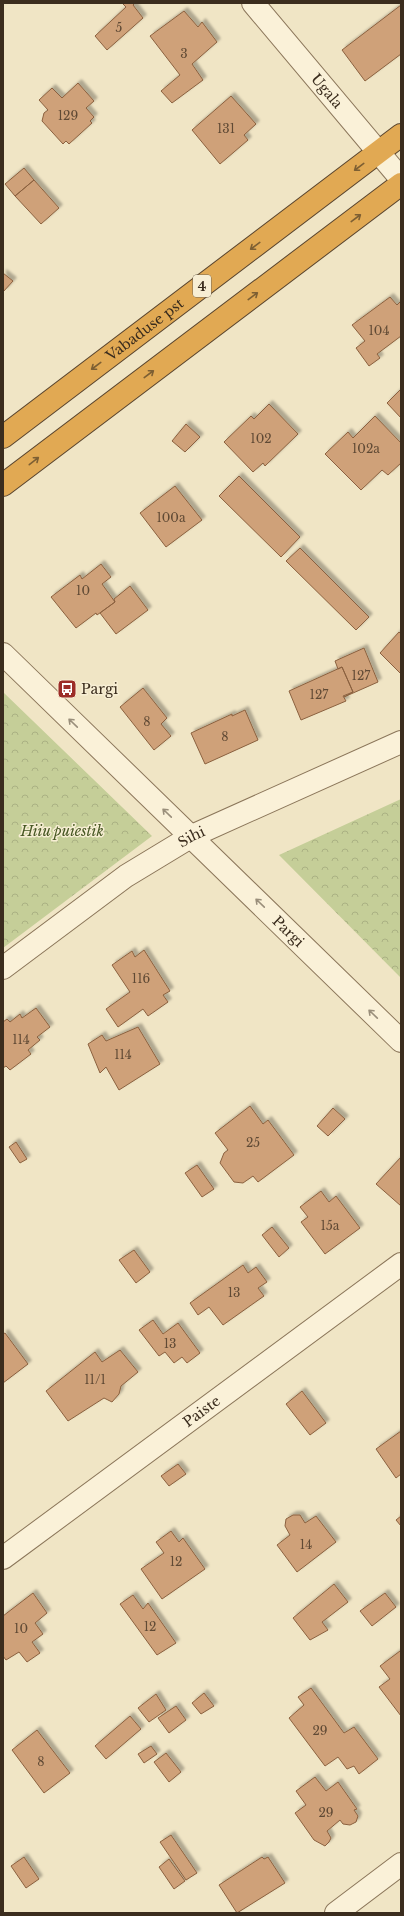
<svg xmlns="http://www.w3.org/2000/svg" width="404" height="1916" font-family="'Libre Baskerville',serif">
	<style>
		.park { fill: url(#park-crowns) }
		.building { fill: #cfa179; stroke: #8b613f; filter: url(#shadow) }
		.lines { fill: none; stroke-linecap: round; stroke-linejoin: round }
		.minor-casing { stroke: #8b765a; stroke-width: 24 }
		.highway-casing { stroke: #59442e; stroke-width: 24 }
		.minor { stroke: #faf1d8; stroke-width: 22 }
		.highway { stroke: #e1a953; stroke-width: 22 }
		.oneway { stroke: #7d5f33 }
		.oneway2 { stroke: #9a8f7b }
		.labels { text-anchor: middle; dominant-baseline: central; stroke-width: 3; stroke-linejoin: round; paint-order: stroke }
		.number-label { font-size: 12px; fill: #604a35 }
		.shield { fill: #f7eed4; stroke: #736755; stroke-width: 1 }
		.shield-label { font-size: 13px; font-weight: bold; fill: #3b2d1e }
		.street-label { font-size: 14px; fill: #3b2d1e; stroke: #f7eed4 }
		.poi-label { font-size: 14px; fill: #3b2d1e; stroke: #f7eed4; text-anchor: start }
		.park-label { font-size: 14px; font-style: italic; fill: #485824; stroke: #f7eed4 }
	</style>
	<defs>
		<pattern id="park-crowns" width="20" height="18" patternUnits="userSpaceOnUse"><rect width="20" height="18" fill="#c5ce98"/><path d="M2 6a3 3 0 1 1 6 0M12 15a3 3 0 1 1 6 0" fill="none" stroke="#aab183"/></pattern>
		<filter id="shadow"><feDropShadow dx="3.5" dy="-3.5" stdDeviation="1" flood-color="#0004"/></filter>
	</defs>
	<rect width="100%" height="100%" fill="#f0e5c5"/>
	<path class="park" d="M3 692 152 836 3 948Z
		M401 799V978L279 855Z"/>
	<path class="building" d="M122 3H135L133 5 143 18 107 50 95 36 126 7Z
		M401 5V54L365 81 342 50Z
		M184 11 198 27 202 22 217 42 192 64 203 80 172 103 161 91 180 75 150 36Z
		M78 83 94 101 86 108 94 117 90 121 92 123 69 144 66 141 63 144 42 121 44 113 48 110 39 100 52 88 62 98Z
		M231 96 256 124 244 135 248 140 220 164 192 130Z
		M24 168 34 180 15 196 5 184Z
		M34 180 59 208 41 224 15 196Z
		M3 273 13 281 3 292Z
		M390 297 397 305 401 301V336L377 354 380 358 369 366 356 348 365 341 352 325Z
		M401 389V418L387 403Z
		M269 404 298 434 265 466 263 463 253 472 224 442 251 416 254 419Z
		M375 416 401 443V463L388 475 382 470 361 490 325 454 348 432 353 438Z
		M186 424 200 437 185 452 172 441Z
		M239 476 300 537 281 557 219 496Z
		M175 486 202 520 166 547 140 513Z
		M300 548 369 617 356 630 286 561Z
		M101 564 111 577 102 584 115 602 97 615 96 613 76 628 51 597 80 575 82 579Z
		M130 586 148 610 116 634 100 613 115 602 114 599Z
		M399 632 401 634V674L380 653Z
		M364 648 378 682 344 697 353 692 342 667 338 669 335 661Z
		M342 667 353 692 343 696 346 701 301 720 289 691Z
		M143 688 167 718 161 724 171 736 154 750 120 707Z
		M245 710 258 740 205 764 191 733 232 714V716Z
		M144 950 170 991 163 995 168 1002 148 1016 143 1009 118 1027 106 1009 130 992 112 965 132 951 135 957Z
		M36 1008 50 1027 37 1037 40 1040 28 1050 31 1054 10 1070 6 1066 3 1068V1022L7 1019 10 1022 20 1014 22 1018Z
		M138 1027 160 1064 119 1090 106 1067 100 1073 88 1044 102 1035 106 1041Z
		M250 1106 263 1124 268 1120 294 1155 258 1182 253 1176 243 1183 234 1182 220 1163 224 1153 228 1150 215 1133Z
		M333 1108 345 1119 328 1136 317 1126Z
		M16 1142 27 1159 20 1163 9 1147Z
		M401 1157V1206L376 1184Z
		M197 1165 214 1189 202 1197 185 1173Z
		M321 1191 329 1202 336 1196 360 1228 325 1254 301 1222 308 1217 300 1207Z
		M272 1227 289 1248 279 1257 262 1235Z
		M134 1250 150 1272 136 1283 119 1260Z
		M243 1265 248 1273 256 1267 267 1282 258 1288 264 1296 223 1325 209 1307 198 1315 190 1303Z
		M153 1320 163 1334 178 1323 200 1353 187 1363 182 1357 174 1363 165 1352 159 1356 139 1330Z
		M5 1333 28 1364 3 1383V1334Z
		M120 1350 138 1372 121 1386 119 1394 112 1402 104 1398 68 1421 46 1391 95 1352 102 1362Z
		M302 1391 326 1423 310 1435 286 1404Z
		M401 1431V1474L396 1478 376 1449Z
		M178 1464 186 1474 169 1486 161 1476Z
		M293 1515H300L305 1523 316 1516 336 1542 297 1572 277 1545 290 1535 285 1526 286 1519Z
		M401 1516V1526L396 1520Z
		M171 1531 179 1542 183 1538 205 1569 162 1599 141 1569 164 1553 156 1542Z
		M334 1584 348 1602 322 1622 328 1630 310 1640 293 1618Z
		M33 1593 47 1613 35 1623 43 1634 32 1642 40 1653 27 1662 19 1652 6 1660 3 1656V1616Z
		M385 1593 396 1607 372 1626 360 1611Z
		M133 1595 143 1609 148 1603 176 1643 157 1655 120 1604Z
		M400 1651 401 1653V1716L379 1687 390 1679 380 1666Z
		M311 1688 344 1733 354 1727 378 1759 359 1774 354 1766 347 1769 338 1757 325 1766 289 1718 304 1705 298 1697Z
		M204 1693 214 1706 201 1714 192 1703Z
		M156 1694 166 1710 149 1722 138 1708Z
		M176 1706 186 1720 169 1733 158 1718Z
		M130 1716 141 1729 106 1759 95 1746Z
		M37 1730 70 1773 44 1793 12 1750Z
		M151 1746 157 1754 144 1763 138 1754Z
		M166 1753 181 1772 169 1782 154 1762Z
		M315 1777 326 1791 338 1782 357 1809 354 1810 358 1816 356 1822 350 1825 343 1824 340 1820 327 1831 331 1838 329 1842 325 1846 314 1840 295 1813 306 1805 296 1791Z
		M171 1835 197 1873 186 1880 160 1842Z
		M24 1857 39 1879 26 1888 11 1866Z
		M262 1857 264 1859 268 1857 285 1883 237 1913 219 1885Z
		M169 1859 185 1881 174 1889 159 1867Z"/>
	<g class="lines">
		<defs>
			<g id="minor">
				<path id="s1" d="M253 3 401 179"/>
				<path id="s2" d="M3 654 401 1041"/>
				<path id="s3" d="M3 968 126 876 192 836 401 742"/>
				<path id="s4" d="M3 1558 401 1264"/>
				<path d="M336 1913 401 1864"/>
			</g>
			<g id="highway">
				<path id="s5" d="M3 437 401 135"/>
				<path d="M3 485 401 184"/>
			</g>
		</defs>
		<use href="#minor" class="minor-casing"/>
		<use href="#highway" class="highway-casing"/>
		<use href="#minor" class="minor"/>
		<use href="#highway" class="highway"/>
	</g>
	<defs><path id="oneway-shaft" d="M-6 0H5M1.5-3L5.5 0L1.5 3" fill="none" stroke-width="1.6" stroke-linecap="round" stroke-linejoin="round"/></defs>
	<g class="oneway">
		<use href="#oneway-shaft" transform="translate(359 167) rotate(143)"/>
		<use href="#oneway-shaft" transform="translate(356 218) rotate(-37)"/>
		<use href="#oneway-shaft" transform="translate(255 246) rotate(143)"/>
		<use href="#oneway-shaft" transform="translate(253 296) rotate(-37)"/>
		<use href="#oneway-shaft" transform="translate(96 366) rotate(143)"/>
		<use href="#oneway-shaft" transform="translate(149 374) rotate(-37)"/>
		<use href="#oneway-shaft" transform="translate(34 461) rotate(-38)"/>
	</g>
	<g class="oneway2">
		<use href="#oneway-shaft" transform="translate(73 723) rotate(-136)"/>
		<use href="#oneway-shaft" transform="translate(167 813) rotate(-136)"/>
		<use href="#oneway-shaft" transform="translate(260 903) rotate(-136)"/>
		<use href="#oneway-shaft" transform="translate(373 1014) rotate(-136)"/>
	</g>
	<defs>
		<symbol id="bus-square" viewBox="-11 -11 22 22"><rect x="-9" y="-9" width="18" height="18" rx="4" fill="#9c2d28" stroke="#f7eed4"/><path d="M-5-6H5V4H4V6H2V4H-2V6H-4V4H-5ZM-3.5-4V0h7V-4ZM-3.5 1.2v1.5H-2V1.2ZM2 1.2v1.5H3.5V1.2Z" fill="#fff"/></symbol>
	</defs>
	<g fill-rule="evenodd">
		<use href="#bus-square" x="56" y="678" width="22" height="22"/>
	</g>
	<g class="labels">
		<g class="number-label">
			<text x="119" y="27">5</text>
			<text x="184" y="53">3</text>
			<text x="68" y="115">129</text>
			<text x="226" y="128">131</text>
			<text x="379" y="330">104</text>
			<text x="261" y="438">102</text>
			<text x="366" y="448">102a</text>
			<text x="171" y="517">100a</text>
			<text x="83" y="590">10</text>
			<text x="361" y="675">127</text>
			<text x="319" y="694">127</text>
			<text x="147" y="721">8</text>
			<text x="225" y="736">8</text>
			<text x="141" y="978">116</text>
			<text x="21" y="1039">114</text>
			<text x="123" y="1054">114</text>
			<text x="253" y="1142">25</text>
			<text x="330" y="1225">15a</text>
			<text x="234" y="1292">13</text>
			<text x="170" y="1343">13</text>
			<text x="95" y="1379">11/1</text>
			<text x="306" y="1544">14</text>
			<text x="176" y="1561">12</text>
			<text x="150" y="1626">12</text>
			<text x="21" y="1628">10</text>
			<text x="320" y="1730">29</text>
			<text x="41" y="1761">8</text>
			<text x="326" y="1812">29</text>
		</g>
		<rect class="shield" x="193" y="275" width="18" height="22" rx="3"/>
		<g class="shield-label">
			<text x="202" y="286">4</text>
		</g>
		<g class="street-label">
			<text stroke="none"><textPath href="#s1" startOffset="115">Ugala</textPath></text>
			<text stroke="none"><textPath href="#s5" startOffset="178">Vabaduse pst</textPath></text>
			<text stroke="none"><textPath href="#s3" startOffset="230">Sihi</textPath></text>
			<text stroke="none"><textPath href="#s2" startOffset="398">Pargi</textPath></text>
			<text stroke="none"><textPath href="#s4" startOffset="247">Paiste</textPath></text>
		</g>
		<g class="poi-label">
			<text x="81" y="689">Pargi</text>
		</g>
		<g class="park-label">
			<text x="62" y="831">Hiiu puiestik</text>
		</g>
	</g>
	<rect width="404" height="1916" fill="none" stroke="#3b2d1e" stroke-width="8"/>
</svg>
